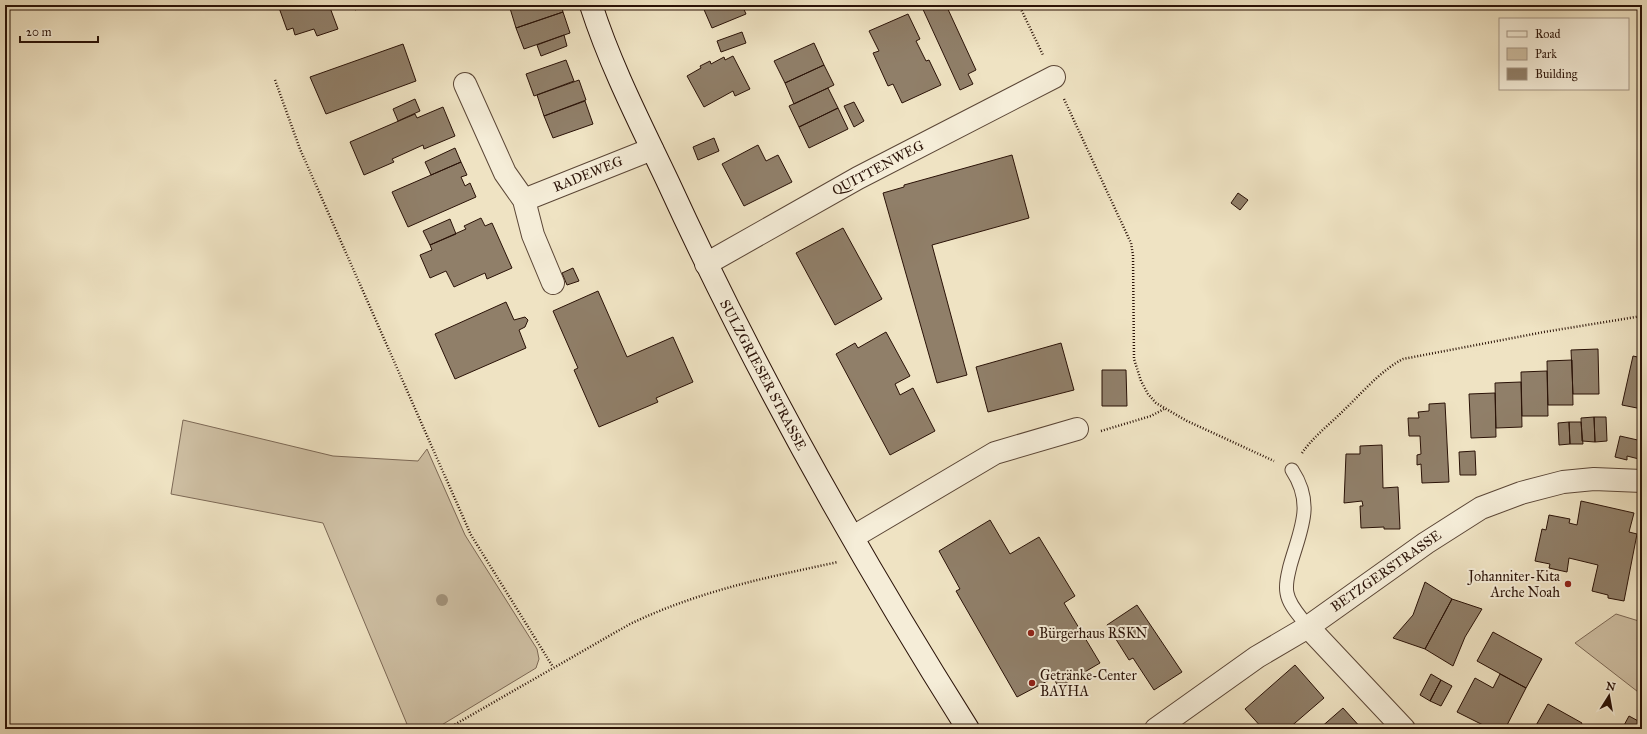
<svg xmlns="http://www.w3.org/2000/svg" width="1647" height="734" font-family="'IM FELL Great Primer',serif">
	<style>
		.green { fill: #cebfa3; stroke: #7c6855 }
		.building { fill: #907f69; stroke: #2a1207 }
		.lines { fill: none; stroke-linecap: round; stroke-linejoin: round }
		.lane-casing { stroke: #5b4636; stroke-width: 15 }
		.street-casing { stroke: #5b4636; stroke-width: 24 }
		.secondary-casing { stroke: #2a1207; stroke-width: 24 }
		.path { stroke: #2a1207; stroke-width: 2.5; stroke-dasharray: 1 2; stroke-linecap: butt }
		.lane { stroke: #f5edd8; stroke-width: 13 }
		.street { stroke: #f5edd8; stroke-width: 22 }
		.secondary { stroke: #f5edd8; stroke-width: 22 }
		.tree { fill: #a2927a }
		.poi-dot { fill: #8f2418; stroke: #f5edd8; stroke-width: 1.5 }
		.labels { text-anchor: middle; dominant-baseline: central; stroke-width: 4; stroke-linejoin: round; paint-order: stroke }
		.street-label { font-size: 14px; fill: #2a1207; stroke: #f5edd8 }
		.poi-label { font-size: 14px; fill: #2a1207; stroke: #f5edd8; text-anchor: start }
	</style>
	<rect width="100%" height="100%" fill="#efe3c3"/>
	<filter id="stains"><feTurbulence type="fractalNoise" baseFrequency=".005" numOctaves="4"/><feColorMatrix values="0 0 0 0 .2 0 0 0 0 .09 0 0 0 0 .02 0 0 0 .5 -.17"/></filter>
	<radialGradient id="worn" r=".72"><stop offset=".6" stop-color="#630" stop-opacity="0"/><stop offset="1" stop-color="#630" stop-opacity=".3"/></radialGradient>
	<path class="green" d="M183 420 333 456 418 461 427 449 465 535 537 649 539 659 536 668 435 729H409L323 523 171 494Z
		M1616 614 1642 622V695L1575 643Z"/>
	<path class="building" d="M278 5H329L338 29 317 36 314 29 295 35 293 28 287 30Z
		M354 5H369L355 10Z
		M509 5H561L563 12 516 28Z
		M702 5H742L746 14 712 28Z
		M921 5H946L976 70 968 74 973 84 960 90Z
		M563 12 570 33 524 49 516 28Z
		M908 14 920 39 916 41 926 61 929 60 941 85 902 103 893 84 888 86 873 53 879 51 869 31Z
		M742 32 746 43 721 52 717 41Z
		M564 35 567 46 541 56 537 45Z
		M814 43 824 65 785 83 774 61Z
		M403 44 416 81 326 114 310 77Z
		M733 56 750 89 735 96 733 91 704 107 687 76 701 68 700 66 710 61 711 64 724 57 725 60Z
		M566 60 574 81 534 96 526 74Z
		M824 65 834 85 794 104 785 83Z
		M579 80 586 100 544 116 537 95Z
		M828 88 838 108 799 127 789 106Z
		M415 99 420 111 398 121 393 109Z
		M585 101 593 124 553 138 544 116Z
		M854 102 864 121 854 127 844 106Z
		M443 107 455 136 424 149 423 145 392 159 394 162 364 175 350 142 415 114 417 118Z
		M838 108 848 129 809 148 799 127Z
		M714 138 719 151 698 160 693 147Z
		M758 145 766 161 778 155 792 182 744 206 722 164Z
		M455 148 461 162 431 175 425 162Z
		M1012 155 1029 218 932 245 967 375 937 383 883 193 904 187V185Z
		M461 162 467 175 461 177 465 186 470 183 476 197 408 227 392 192Z
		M1238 193 1248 200 1240 210 1231 203Z
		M481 218 485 226 492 223 512 268 487 279 485 273 454 287 446 271 430 278 420 255 432 250 430 245 466 229 464 226Z
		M450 219 456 234 430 245 423 231Z
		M843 228 882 299 835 325 796 253Z
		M573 268 579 281 567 285 562 273Z
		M598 291 627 357 673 337 693 382 656 398 658 402 599 427 574 370 578 368 553 311Z
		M506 302 514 320 525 317 528 320 525 327 519 330 526 348 455 379 435 334Z
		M886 332 910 376 895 384 900 395 913 388 935 431 890 455 836 354 855 343 858 348Z
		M1061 343 1074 390 988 412 976 367Z
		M1598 349 1599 394H1573L1571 350Z
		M1633 356 1642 358V409L1622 405Z
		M1572 360 1573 405H1548L1547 361Z
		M1102 370H1126L1127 406H1102Z
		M1547 371 1548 416H1522L1521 372Z
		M1521 382 1522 427 1496 428 1495 383Z
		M1495 393 1496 437 1471 438 1469 394Z
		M1445 403 1449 482 1422 483 1421 464 1417 465V455L1421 454 1420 436H1409L1408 418H1419L1418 412 1429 411V404Z
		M1594 417 1595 442 1582 441 1581 418Z
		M1594 417H1606L1607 441 1595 442Z
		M1569 422H1581L1583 444H1570Z
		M1569 422 1570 444 1559 445 1558 423Z
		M1620 436 1642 441 1639 459 1627 456V460L1615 457Z
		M1382 445 1383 488 1398 487 1400 529H1384V527L1361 528 1360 506H1363L1362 501 1344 503 1346 454H1360V446Z
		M1475 451 1476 475H1460L1459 452Z
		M1581 501 1634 513 1629 532 1637 534 1624 601 1608 598V595L1592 591 1598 565 1569 558 1567 572 1549 568 1550 564 1535 561 1542 529 1546 530 1549 515 1570 519 1569 523 1577 525Z
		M990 520 1010 554 1039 537 1075 596 1064 603 1100 663 1059 687 1053 678 1017 697 956 591 960 589 939 551Z
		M1425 582 1452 599 1425 649 1393 638 1413 615Z
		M1452 599 1482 609 1465 637 1453 666 1425 649Z
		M1137 605 1182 672 1154 690 1133 658 1129 660 1107 625Z
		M1493 632 1542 659 1526 688 1477 661Z
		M1295 665 1324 698 1288 729H1263L1245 709Z
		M1431 674 1441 680 1430 701 1420 695Z
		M1500 674 1526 688 1505 729H1491L1457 712 1475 678 1493 688Z
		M1441 680 1452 686 1441 706 1430 701Z
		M1548 704 1582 723 1579 729H1534Z
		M1343 708 1362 729H1319Z
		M1629 716 1642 723V729H1622Z"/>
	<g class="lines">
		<defs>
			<path id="lane" d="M1292 470C1315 505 1300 530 1290 566 1288 575 1285 584 1287 593 1289 606 1301 617 1308 627"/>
			<path id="street" d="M465 84 505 173 524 200 533 235 553 283
				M524 200 652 149
				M706 264 858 178 1054 77
				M853 537 995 453 1077 429
				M1308 627 1404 729
				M1156 729 1257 657 1308 627 1426 543 1481 508 1521 493 1563 482 1594 479 1642 481"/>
			<path id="secondary" d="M591 5C611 67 640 123 668 182 755 372 857 553 968 729"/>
		</defs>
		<use href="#lane" class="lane-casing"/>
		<use href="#street" class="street-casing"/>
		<use href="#secondary" class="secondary-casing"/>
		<path class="path" d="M1019 5 1043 55
			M275 80 300 149 471 535 553 667
			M1064 99 1131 243 1133 255 1134 359 1141 381 1148 394 1156 403 1187 421 1274 461
			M1101 431 1151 416 1164 409
			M1302 453C1313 437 1329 425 1343 411 1362 393 1380 371 1403 359L1544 332 1642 316
			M447 729 630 624C699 591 764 578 838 562"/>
		<use href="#lane" class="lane"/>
		<use href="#street" class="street"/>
		<use href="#secondary" class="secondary"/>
	</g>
	<circle class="tree" cx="442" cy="600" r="6"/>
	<g class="poi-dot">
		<circle cx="1568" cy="584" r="4"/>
		<circle cx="1031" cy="633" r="4"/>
		<circle cx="1032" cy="683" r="4"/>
	</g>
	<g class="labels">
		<g class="street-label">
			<text transform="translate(878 168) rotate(-28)">QUITTENWEG</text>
			<text transform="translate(588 174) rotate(-22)">RADEWEG</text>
			<text transform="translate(763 375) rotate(62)">SULZGRIESER STRASSE</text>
			<text transform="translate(1386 571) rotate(-35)">BETZGERSTRASSE</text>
		</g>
		<g class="poi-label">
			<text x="1560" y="576" text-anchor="end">Johanniter-Kita<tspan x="1560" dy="16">Arche Noah</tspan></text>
			<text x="1039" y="633">Bürgerhaus RSKN</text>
			<text x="1040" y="675">Getränke-Center<tspan x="1040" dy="16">BAYHA</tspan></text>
		</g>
	</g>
	<rect width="1647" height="734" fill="none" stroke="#efe3c3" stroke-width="20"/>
	<rect x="6" y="6" width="1635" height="722" fill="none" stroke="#2a1207" stroke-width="2"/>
	<rect x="10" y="10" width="1627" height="714" fill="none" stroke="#2a1207"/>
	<rect x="1499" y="18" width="130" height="72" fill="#f5edd8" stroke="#a49584"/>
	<rect x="1507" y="31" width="20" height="6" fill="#f5edd8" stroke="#a49584"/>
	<text x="1535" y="38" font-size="12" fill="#2a1207">Road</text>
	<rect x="1507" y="48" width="20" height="12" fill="#cebfa3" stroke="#a49584"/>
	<text x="1535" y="58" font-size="12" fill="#2a1207">Park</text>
	<rect x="1507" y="68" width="20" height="12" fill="#907f69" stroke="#a49584"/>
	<text x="1535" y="78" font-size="12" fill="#2a1207">Building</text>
	<g transform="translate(1609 696) rotate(11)" stroke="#f5edd8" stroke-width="3" paint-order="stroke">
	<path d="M0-3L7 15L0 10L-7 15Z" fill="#2a1207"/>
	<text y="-6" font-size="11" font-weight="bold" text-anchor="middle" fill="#2a1207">N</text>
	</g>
	<path d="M20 36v6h78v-6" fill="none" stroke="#2a1207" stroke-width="2"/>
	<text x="26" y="36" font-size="12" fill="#2a1207" stroke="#f5edd8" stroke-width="3" paint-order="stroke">20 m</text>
	<rect width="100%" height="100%" filter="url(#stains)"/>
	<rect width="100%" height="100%" fill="url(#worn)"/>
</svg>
